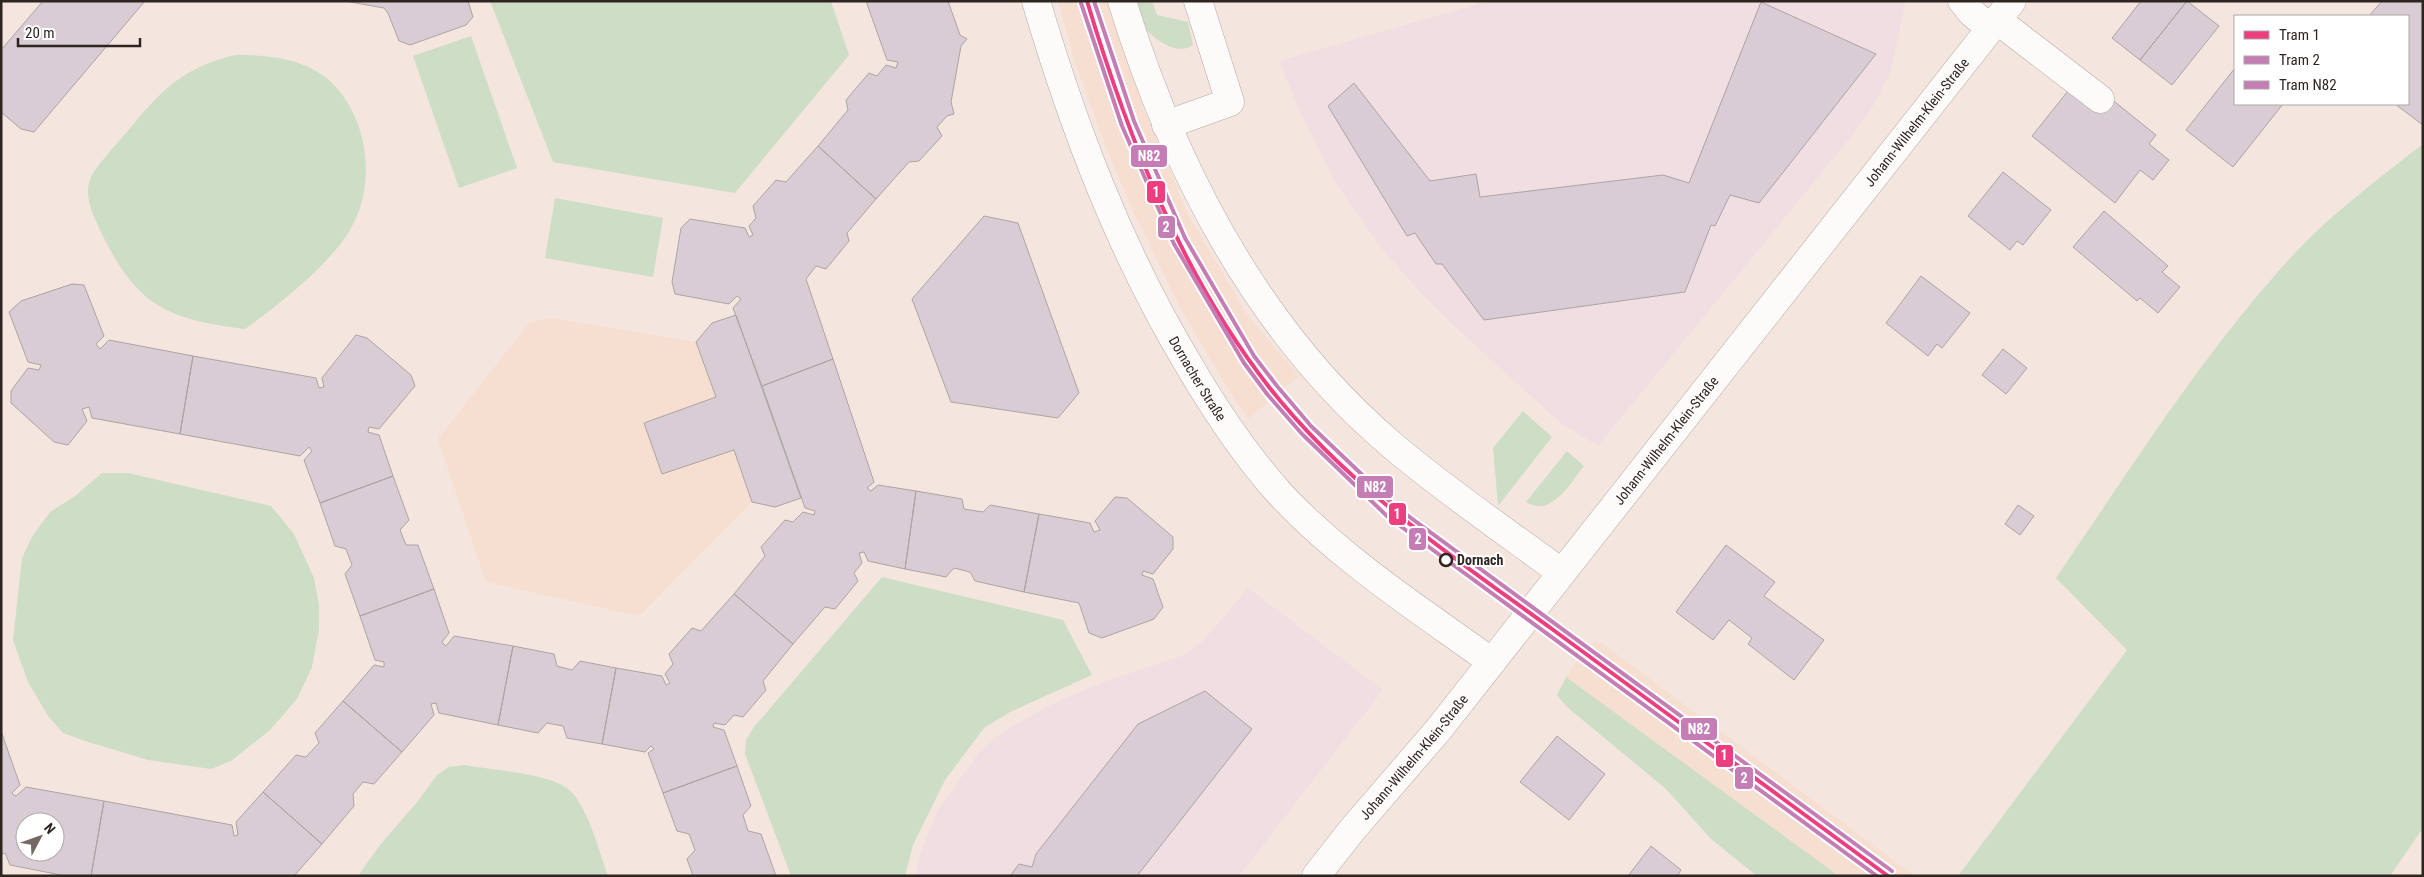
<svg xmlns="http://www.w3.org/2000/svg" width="2424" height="877" font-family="'Roboto Condensed',sans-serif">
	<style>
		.commercial { fill: #f0dee3 }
		.built { fill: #f6ded1 }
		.green { fill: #cdddc6 }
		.building { fill: #d9ccd5; stroke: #aca4a4; fill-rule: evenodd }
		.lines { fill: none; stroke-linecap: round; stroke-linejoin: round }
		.minor-casing { stroke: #b4aaa4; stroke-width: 29 }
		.minor { stroke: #fdfbfa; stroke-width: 28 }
		.tram-1-casing { stroke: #fff; stroke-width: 8 }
		.tram-2-casing { stroke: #fff; stroke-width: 8 }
		.tram-3-casing { stroke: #fff; stroke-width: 8 }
		.tram-1 { stroke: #ed3f80; stroke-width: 4 }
		.tram-2 { stroke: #c57eb5; stroke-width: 4 }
		.tram-3 { stroke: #c57eb5; stroke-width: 4 }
		.stop-dot { fill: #fff; stroke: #2e2520; stroke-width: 2.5 }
		.labels { text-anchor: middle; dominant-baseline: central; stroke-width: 4; stroke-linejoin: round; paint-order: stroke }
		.street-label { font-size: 14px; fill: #2e2520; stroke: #fff }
		.stop-label { font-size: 14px; font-weight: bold; fill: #2e2520; stroke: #fff; text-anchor: start }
		.line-badge { stroke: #fff; stroke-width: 2 }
		.badge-label { font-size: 14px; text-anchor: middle; font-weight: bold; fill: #fff }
	</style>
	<rect width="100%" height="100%" fill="#f4e6de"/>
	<path class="commercial" d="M1488 1H1906L1891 70 1875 103 1855 132 1598 446 1561 423 1495 364 1427 300 1382 249 1337 185 1302 117 1279 61Z
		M1248 588 1383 690 1239 876H915L921 852 937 811 981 750 1004 731 1048 706 1103 682 1181 656 1203 641Z"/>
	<path class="built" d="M1058 1H1109L1144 110 1188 214 1246 313 1299 376 1248 419 1226 386 1180 307 1135 215 1105 146 1073 56Z
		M550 318 696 342 752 502 639 616 486 582 438 439 529 323Z
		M1594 642 1603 644 1915 876H1839L1566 677 1588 645Z"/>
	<path class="green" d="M490 1H831L849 55 735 193 553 162Z
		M1131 1H1152L1157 15 1188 22 1193 45C1176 58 1148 35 1138 20 1135 15 1133 7 1131 1Z
		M471 36 517 168 459 188 413 56Z
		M235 55C268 55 306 58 331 82 369 119 377 185 350 230 329 265 279 305 245 329 166 319 137 306 101 232 93 215 83 196 91 177 96 166 122 138 131 127 163 88 185 67 235 55Z
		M2423 144V828L2390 876H1958L2127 650 2056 578C2131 468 2203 353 2293 255 2332 213 2378 179 2423 144Z
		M555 198 663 218 653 277 545 258Z
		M1523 411 1552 437 1498 506 1493 448Z
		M1567 451 1584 466C1570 483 1552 518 1526 502Z
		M102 473H128L271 506 294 534 314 578 319 605V630L312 667 297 699 270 730 231 761 211 769 148 760 85 741 63 733 48 716 28 682 13 640 22 558 32 537 50 512 75 496Z
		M882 577 1063 620 1092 675 1010 712 984 728 945 780 913 845 905 876H791L745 754 746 740 754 727Z
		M1566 677 1839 876H1757L1711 839 1666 789 1567 707 1557 695Z
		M464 765C490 770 549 773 568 789 588 805 599 852 608 876H358L380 845 418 801 437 775 449 767Z"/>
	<path class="building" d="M43 1H145L34 132 21 129 1 112V50Z
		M345 1H468L473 17 466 25 410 45 399 41 388 13 384 8Z
		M866 1H948L960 35 967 39 961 46 951 102 954 114 947 116 937 127 942 136 919 161 909 162 876 199 818 146 848 110 846 100 869 73 877 76 886 65 896 68 898 62 887 60Z
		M2141 1H2187L2140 60 2112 38Z
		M2187 1 2219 26 2172 85 2140 60Z
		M2382 1H2423V125L2395 104H2408V16H2369Z
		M1761 2 1876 54 1759 203 1730 195 1715 226 1711 225 1685 292 1484 320 1442 264H1436L1415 233 1407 236 1328 106 1354 83 1430 181 1476 174 1480 197 1663 175 1689 183Z
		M2235 68V104H2283L2233 167 2186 130Z
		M2072 86 2105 94 2156 135 2149 144 2169 160 2153 180 2140 170 2115 203 2032 136Z
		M818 146 876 199 847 233 849 241 826 269 816 266 806 279 833 359 762 386 733 308 741 299 737 296 729 304 675 294 672 282 681 228 690 219 745 228 749 237 753 235 749 226 756 218 753 206 776 180 786 182Z
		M2003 172 2051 210 2023 245 2017 241 2010 250 1968 216Z
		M2104 211 2168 266 2162 272 2180 287 2158 313 2140 298 2137 301 2073 247Z
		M984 216 1018 223 1079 393 1058 418 951 402 912 299Z
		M1921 276 1970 313 1942 348 1937 344 1928 356 1886 323Z
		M72 284 84 285 104 336 96 344 100 349 109 340 193 356 180 434 92 418 89 407 82 409 87 421 68 445 54 442 11 403V391L28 368 39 370 41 365 28 362 9 312 21 301Z
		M736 315 801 498 775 507 752 502 734 450 662 474 644 423 716 397 696 342 712 323Z
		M356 335 367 338 411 375 415 386 379 429 369 427 368 432 379 435 393 476 320 503 304 460 312 451 309 447 300 456 180 434 193 356 316 378 319 388 324 387 322 378Z
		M2003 349 2027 368 2006 394 1982 375Z
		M833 359 874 482 867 488 871 491 878 485 916 491 905 569 868 561 864 552 859 553 862 563 854 573 858 581 835 609 825 607 793 644 734 594 765 556 761 547 785 520 793 522 803 512 814 515 815 511 805 508 762 386Z
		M393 476 409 520 400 530 406 545H418L434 589 360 616 345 574 352 565 346 549 335 546 320 503Z
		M916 491 962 499 964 509 983 512 990 505 1039 514 1024 592 975 581 970 572 954 568 946 577 905 569Z
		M1115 497 1127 498 1173 537V549L1153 574 1143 571 1142 575 1153 579 1163 607 1154 619 1102 638 1089 633 1079 603 1024 592 1039 514 1090 523 1094 532 1100 530 1095 521Z
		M2018 505 2034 516 2020 535 2005 524Z
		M1726 545 1775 582 1764 596 1824 640 1794 680 1748 644 1752 638 1729 620 1713 640 1676 612Z
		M434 589 449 633 442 642 446 646 454 636 513 646 498 725 439 713 436 703 431 704 434 715 402 752 343 701 374 665 384 667V662L375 660 360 616Z
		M734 594 793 644 763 681 766 690 743 717 734 715 725 725 714 723 713 727 724 730 737 766 663 793 648 753 654 749 651 746 645 752 602 744 616 668 662 676 666 685 670 683 665 674 673 664 669 654 692 628 701 631Z
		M513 646 554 654 557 666 572 670 580 661 616 668 602 744 567 738 563 726 547 723 538 733 498 725Z
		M1205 691 1252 729 1137 876H1010L1019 864 1032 867 1036 854 1138 724Z
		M343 701 402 752 374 784 363 782 353 794 354 806 322 844 263 792 296 755 306 757 319 743 315 733Z
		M1 731 20 785 12 793 14 795 16 796 26 787 104 801 91 876H66L10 865 5 853 1 854ZM25 822H55V852H25Z
		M1557 736 1605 774 1569 820 1520 782Z
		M737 766 751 806 743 815 748 831 761 834 776 876H693L687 859 695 850 689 834 677 831 663 793Z
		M263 792 322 844 294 876H91L104 801 232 825 234 836 238 835 236 822Z
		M1651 846 1681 870 1677 876H1628Z"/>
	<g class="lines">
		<defs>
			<g id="minor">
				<path id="s1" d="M1036 1C1074 129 1121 253 1190 367 1217 413 1245 455 1281 495 1342 560 1420 610 1492 662"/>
				<path d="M1122 1C1174 169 1257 331 1393 446 1446 491 1505 531 1562 573"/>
				<path d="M1962 1 1972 13 1990 28"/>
				<path d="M1997 20 2100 99"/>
				<path d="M1166 125 1230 102 1198 1"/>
				<path id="s2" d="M1316 876 1352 830 1439 729 2012 1"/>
			</g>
		</defs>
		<use href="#minor" class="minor-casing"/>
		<use href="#minor" class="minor"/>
		<defs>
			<path id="tram-1" d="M1087 1C1128 137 1181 274 1269 387 1348 487 1450 555 1552 629 1664 711 1776 794 1888 876"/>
			<path id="tram-2" d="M1081 3 1122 126 1174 244 1244 363 1267 394 1302 434 1388 517 1877 876"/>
			<path id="tram-3" d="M1094 1 1134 121 1185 238 1254 356 1277 386 1311 426 1396 507 1892 871"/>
		</defs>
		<use href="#tram-1" class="tram-1-casing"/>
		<use href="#tram-2" class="tram-2-casing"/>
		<use href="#tram-3" class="tram-3-casing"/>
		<use href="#tram-1" class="tram-1"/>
		<use href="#tram-2" class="tram-2"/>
		<use href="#tram-3" class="tram-3"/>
	</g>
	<circle class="stop-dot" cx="1446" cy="560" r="6"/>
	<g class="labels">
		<g class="street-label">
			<text stroke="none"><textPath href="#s2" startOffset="964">Johann-Wilhelm-Klein-Straße</textPath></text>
			<text stroke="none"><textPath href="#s1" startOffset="412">Dornacher Straße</textPath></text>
			<text stroke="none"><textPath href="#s2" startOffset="559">Johann-Wilhelm-Klein-Straße</textPath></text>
			<text stroke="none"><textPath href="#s2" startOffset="154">Johann-Wilhelm-Klein-Straße</textPath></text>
		</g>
		<g class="stop-label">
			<text x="1457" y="560">Dornach</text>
		</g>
	</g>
	<g class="line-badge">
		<rect x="1130" y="144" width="38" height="24" rx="5" fill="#c57eb5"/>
		<rect x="1146" y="180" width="20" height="24" rx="5" fill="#ed3f80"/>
		<rect x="1157" y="215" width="19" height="24" rx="5" fill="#c57eb5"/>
		<rect x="1356" y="475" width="38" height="24" rx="5" fill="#c57eb5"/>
		<rect x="1388" y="502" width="19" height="24" rx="5" fill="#ed3f80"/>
		<rect x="1408" y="527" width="19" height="24" rx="5" fill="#c57eb5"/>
		<rect x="1680" y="717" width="38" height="24" rx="5" fill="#c57eb5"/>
		<rect x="1715" y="744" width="19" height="24" rx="5" fill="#ed3f80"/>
		<rect x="1734" y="766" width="20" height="24" rx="5" fill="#c57eb5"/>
	</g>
	<g class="badge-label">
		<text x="1149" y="161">N82</text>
		<text x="1156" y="197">1</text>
		<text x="1166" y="232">2</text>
		<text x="1375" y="492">N82</text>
		<text x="1397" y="519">1</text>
		<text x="1418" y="544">2</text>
		<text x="1699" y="734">N82</text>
		<text x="1724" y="760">1</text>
		<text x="1744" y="783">2</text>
	</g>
	<rect width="2424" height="877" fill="none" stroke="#2e2520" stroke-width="5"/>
	<rect x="2234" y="15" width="175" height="90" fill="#ffffff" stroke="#aba8a6"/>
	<rect x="2244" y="31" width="25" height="8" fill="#ed3f80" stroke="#aba8a6"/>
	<text x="2279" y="40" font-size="15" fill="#2e2520">Tram 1</text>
	<rect x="2244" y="56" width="25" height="8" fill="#c57eb5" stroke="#aba8a6"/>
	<text x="2279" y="65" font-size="15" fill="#2e2520">Tram 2</text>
	<rect x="2244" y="81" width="25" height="8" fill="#c57eb5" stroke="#aba8a6"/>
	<text x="2279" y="90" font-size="15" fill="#2e2520">Tram N82</text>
	<g transform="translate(40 837) rotate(49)"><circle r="24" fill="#ffffff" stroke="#aba8a6"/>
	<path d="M0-4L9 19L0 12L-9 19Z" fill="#736962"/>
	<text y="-8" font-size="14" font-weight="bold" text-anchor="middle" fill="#2e2520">N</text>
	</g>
	<path d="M18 38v8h122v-8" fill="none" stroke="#2e2520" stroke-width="2.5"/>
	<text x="25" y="38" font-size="15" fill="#2e2520" stroke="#ffffff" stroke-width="4" paint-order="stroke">20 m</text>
</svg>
